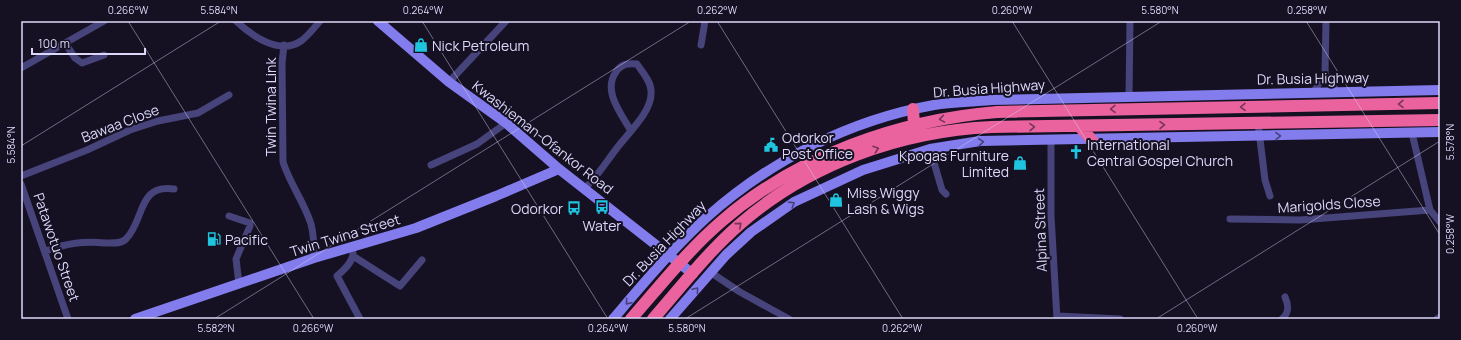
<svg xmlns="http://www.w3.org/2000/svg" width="1461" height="340" font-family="Manrope,sans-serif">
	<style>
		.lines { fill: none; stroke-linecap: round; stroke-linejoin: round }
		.street { stroke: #47437b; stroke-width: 7 }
		.secondary { stroke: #837ced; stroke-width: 10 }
		.highway { stroke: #ea639f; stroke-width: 12 }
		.oneway { stroke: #75365b }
		.oneway2 { stroke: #46417e }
		.ticks { fill: none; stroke: #ddd8fa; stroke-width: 1; stroke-opacity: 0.45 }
		.labels { text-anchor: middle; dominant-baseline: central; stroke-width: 4; stroke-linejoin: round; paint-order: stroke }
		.poi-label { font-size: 14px; fill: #ddd8fa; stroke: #151123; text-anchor: start }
		.street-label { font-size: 14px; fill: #ddd8fa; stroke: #151123 }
		.neatline { fill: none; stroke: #ddd8fa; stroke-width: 1.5 }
		.ticks-label { font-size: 10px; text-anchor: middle; fill: #ddd8fa }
	</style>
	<rect width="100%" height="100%" fill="#151123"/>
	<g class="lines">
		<path class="street" d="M236 21C251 35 279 56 301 41 308 36 314 28 320 21
			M65 43 75 58 82 63 104 55
			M284 45 282 63 283 162C290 184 304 202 311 224 314 235 314 247 314 258
			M701 45 705 21
			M21 68 104 21
			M1325 74 1337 92
			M449 82 506 21
			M1313 93 1325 74 1326 21
			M1129 97 1130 21
			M1258 123 1265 180 1270 196
			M1412 133 1430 210 1440 222
			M1051 139V216L1057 319
			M930 149 942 190 946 194
			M431 165 477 144 506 123
			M21 176 87 150 130 130 158 121 198 113 229 95
			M21 184 68 319
			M585 188C598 176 606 162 617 148 628 133 653 111 651 91 651 81 642 72 637 64 628 63 621 64 616 72 602 91 622 115 631 131
			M229 216 250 223V226L236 259 239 284
			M1230 219 1300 220 1430 210
			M46 251C68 243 82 241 106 243 113 243 121 244 126 239 145 220 137 184 174 189
			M353 253C353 262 344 270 337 276L360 319
			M353 256 400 286 422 260
			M710 272 740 292 789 319
			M1058 316 1120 319
			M1282 319C1289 313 1289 306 1285 297
			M1437 319 1440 317"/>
		<path class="secondary" d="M378 21 449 82 506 123 559 169 693 274
			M135 319 314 258 416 228 496 196 559 169
			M613 319C643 284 673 248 707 217 771 160 850 120 934 105 953 102 973 102 991 100L1440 90
			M670 319 726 255 751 232 794 202 863 170 930 149 980 141 1440 132"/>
		<path class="highway" d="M913 109 914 125
			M1079 126 1092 140
			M631 319C660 286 688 250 722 221 797 156 899 120 997 112L1440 103
			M653 319C681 287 707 253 739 225 808 164 901 131 992 127L1440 120"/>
	</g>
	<defs><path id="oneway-chevron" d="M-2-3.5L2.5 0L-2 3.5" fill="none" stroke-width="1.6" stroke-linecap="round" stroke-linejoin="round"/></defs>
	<g class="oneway">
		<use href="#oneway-chevron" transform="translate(1401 104) rotate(179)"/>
		<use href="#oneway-chevron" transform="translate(1243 107) rotate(179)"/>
		<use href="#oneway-chevron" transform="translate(1113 109) rotate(179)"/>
		<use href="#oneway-chevron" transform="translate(942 119) rotate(171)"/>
		<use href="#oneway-chevron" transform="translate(1162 125) rotate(-1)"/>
		<use href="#oneway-chevron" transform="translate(1032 127) rotate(-1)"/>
		<use href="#oneway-chevron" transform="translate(876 149) rotate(-18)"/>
		<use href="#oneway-chevron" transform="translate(739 225) rotate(-41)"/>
	</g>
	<g class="oneway2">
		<use href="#oneway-chevron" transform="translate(1278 136) rotate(-1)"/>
		<use href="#oneway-chevron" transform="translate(981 142) rotate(-5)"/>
		<use href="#oneway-chevron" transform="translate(792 204) rotate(-32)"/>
		<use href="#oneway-chevron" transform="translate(696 290) rotate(-50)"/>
		<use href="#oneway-chevron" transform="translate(628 302) rotate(131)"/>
	</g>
	<path class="ticks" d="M128 21 314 319M422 21 608 319M717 21 903 319M1012 21 1198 319M1306 21 1440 235M21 146 221 21M214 319 691 21M685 319 1162 21M1156 319 1440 141"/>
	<defs>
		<symbol id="shop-bare" viewBox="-9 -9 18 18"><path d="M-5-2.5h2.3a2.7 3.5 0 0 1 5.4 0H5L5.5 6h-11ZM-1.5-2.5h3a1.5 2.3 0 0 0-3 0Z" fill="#1fc5df" stroke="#151123" stroke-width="2.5" paint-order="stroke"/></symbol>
		<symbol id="civic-bare" viewBox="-9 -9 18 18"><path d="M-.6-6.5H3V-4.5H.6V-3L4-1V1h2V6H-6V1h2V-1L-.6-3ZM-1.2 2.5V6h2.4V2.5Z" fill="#1fc5df" stroke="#151123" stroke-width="2.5" paint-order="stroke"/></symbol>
		<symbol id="church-bare" viewBox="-9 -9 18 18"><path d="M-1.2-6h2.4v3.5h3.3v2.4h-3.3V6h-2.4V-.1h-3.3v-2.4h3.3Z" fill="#1fc5df" stroke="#151123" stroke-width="2.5" paint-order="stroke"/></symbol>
		<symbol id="bus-bare" viewBox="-9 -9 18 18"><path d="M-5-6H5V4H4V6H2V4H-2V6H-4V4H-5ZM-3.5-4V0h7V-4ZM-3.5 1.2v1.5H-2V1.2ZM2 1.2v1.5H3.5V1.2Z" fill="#1fc5df" stroke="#151123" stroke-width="2.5" paint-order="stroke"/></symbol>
		<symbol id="fuel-bare" viewBox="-9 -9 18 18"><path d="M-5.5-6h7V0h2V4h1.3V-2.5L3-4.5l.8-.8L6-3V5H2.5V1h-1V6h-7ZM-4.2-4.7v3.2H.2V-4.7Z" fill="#1fc5df" stroke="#151123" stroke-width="2.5" paint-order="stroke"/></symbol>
	</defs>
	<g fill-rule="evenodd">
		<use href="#shop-bare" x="411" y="35" width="20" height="20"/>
		<use href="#civic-bare" x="761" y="135" width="20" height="20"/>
		<use href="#church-bare" x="1066" y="142" width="20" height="20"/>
		<use href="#shop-bare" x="1010" y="153" width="20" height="20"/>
		<use href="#shop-bare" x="826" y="190" width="20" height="20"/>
		<use href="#bus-bare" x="592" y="197" width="20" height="20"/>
		<use href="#bus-bare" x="564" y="198" width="20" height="20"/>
		<use href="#fuel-bare" x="204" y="229" width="20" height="20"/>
	</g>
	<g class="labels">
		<g class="poi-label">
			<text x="432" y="45">Nick Petroleum</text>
			<text x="782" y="137">Odorkor<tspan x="782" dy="16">Post Office</tspan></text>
			<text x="1087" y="144">International<tspan x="1087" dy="16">Central Gospel Church</tspan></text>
			<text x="1009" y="155" text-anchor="end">Kpogas Furniture<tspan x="1009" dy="16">Limited</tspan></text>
			<text x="847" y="192">Miss Wiggy<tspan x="847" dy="16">Lash &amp; Wigs</tspan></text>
			<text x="563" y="208" text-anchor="end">Odorkor</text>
			<text x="602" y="225" text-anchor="middle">Water</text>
			<text x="225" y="239">Pacific</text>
		</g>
		<g class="street-label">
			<text transform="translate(1313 78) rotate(-1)">Dr. Busia Highway</text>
			<text transform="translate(989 88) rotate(-4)">Dr. Busia Highway</text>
			<text transform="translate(270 107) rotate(-90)">Twin Twina Link</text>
			<text transform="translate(120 123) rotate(-21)">Bawaa Close</text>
			<text transform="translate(543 137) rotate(38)">Kwashieman-Ofankor Road</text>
			<text transform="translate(1329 204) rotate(-4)">Marigolds Close</text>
			<text transform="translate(1040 230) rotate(-92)">Alpina Street</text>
			<text transform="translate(345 235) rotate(-17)">Twin Twina Street</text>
			<text transform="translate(664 243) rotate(-46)">Dr. Busia Highway</text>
			<text transform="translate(57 247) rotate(71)">Patawotuo Street</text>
		</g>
	</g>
	<rect width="1461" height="340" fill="none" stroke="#151123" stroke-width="44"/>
	<path d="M32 48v6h113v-6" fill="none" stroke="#ddd8fa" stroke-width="2"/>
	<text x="38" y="48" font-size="12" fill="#ddd8fa" stroke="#151123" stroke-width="3" paint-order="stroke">100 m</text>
	<rect x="22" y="22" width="1417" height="296" class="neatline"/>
	<g class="ticks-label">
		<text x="128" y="14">0.266°W</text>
		<text x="219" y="14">5.584°N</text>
		<text x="423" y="14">0.264°W</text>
		<text x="717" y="14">0.262°W</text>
		<text x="1012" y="14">0.260°W</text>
		<text x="1160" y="14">5.580°N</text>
		<text x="1307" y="14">0.258°W</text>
		<text transform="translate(1450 142) rotate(-90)" y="4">5.578°N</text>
		<text transform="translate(11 145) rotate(-90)" y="4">5.584°N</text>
		<text transform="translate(1450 234) rotate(-90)" y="4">0.258°W</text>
		<text x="216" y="332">5.582°N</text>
		<text x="313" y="332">0.266°W</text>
		<text x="608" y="332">0.264°W</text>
		<text x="687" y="332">5.580°N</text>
		<text x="902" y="332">0.262°W</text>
		<text x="1197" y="332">0.260°W</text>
	</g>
</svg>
